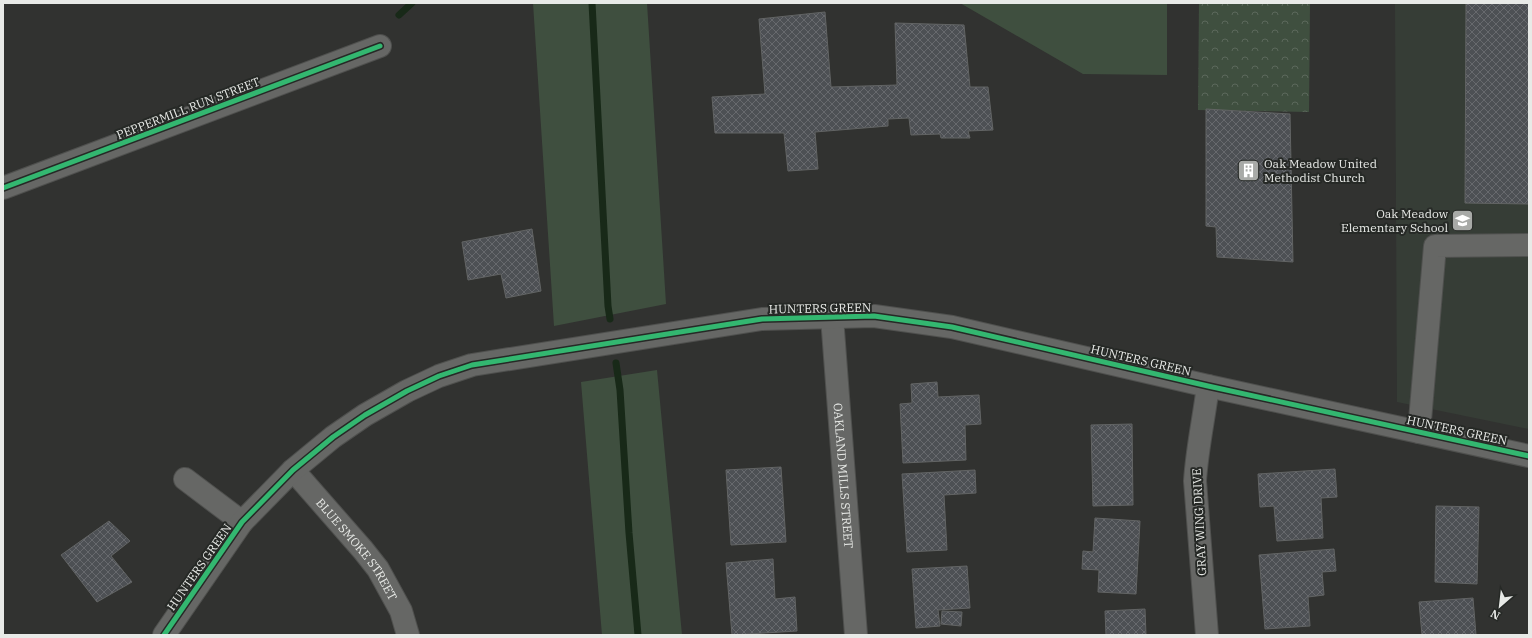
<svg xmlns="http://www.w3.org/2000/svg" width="1532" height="638" font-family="'IBM Plex Serif',serif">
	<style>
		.built { fill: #363d36 }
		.grass { fill: #3f4f3f }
		.park { fill: url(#park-crowns) }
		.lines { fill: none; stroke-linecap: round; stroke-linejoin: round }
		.stream { stroke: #182918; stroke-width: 7 }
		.building { fill: url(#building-cross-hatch); stroke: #626464 }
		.minor-casing { stroke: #4f504e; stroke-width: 24 }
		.minor { stroke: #666765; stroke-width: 22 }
		.cycleway-casing { stroke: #262926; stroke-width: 8 }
		.cycleway { stroke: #33b770; stroke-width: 5 }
		.labels { text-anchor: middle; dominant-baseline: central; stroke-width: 4; stroke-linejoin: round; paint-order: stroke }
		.street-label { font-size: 12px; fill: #e8eae7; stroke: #262926 }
		.poi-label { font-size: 12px; fill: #e8eae7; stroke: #262926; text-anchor: start }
	</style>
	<defs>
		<pattern id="park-crowns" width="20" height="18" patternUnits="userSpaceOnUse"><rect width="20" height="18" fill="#3f4f3f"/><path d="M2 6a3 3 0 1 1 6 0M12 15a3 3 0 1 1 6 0" fill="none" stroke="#5b685b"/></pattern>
		<pattern id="building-cross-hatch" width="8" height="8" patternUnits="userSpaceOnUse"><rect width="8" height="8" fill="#4d5054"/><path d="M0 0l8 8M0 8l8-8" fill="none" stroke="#67696d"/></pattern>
	</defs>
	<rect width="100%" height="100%" fill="#313230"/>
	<path class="built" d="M1395 3H1529V429L1397 402Z"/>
	<path class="grass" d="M533 3H647L666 304 554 326Z
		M960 3H1167V75L1083 74Z
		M657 370 682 635H602L581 382Z"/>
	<path class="park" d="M1199 3H1310L1309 112 1198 110Z"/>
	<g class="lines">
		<path class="stream" d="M592 3 608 306 610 319
			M399 15 412 3
			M616 363 620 390 629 533 638 635"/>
	</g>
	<path class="building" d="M1466 3H1529V204L1465 203Z
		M825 12 831 87 897 85 895 23 964 25 970 87H988L993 130 968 131 970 138H941L940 134 911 135 909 118 888 119V126L815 132 818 169 788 171 784 133H715L712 97 765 94 759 19Z
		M1206 109 1290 114 1293 262 1217 257 1216 227 1206 226Z
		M532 229 541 291 506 298 501 274 468 280 462 242Z
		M937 382 938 397 979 395 981 424 965 425 966 460 903 463 900 404 912 403 911 384Z
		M1132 424 1133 505 1093 506 1091 425Z
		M781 467 786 542 731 545 726 470Z
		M1335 469 1337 497 1321 498 1323 538 1277 541 1274 506 1260 507 1258 474Z
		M975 470 976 493 944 495 947 550 907 552 902 474Z
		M1436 506 1479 507 1477 584 1435 582Z
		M1095 518 1140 521 1136 594 1098 592 1099 570 1082 569 1083 551 1093 552Z
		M109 521 130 541 111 556 132 582 97 602 61 555Z
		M1334 549 1336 571 1322 572 1324 595 1308 597 1310 626 1265 629 1259 555Z
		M773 559 775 599 795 597 797 631 732 635 726 563Z
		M967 566 970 608 938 610 940 626 916 628 912 569Z
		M1473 598 1476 635H1422L1419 602Z
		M1145 609 1146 635H1106L1105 611Z
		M942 611 962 612 961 626 941 624Z"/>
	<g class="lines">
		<defs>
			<g id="minor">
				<path d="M3 188 380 46"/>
				<path id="s1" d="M832 317 856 635"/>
				<path d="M1419 432 1435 246 1529 245"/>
				<path id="s2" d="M293 470 363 550 378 569 401 611 408 635"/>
				<path d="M185 479 242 522"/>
				<path d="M164 635 242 522 293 470 333 437 365 415 407 391 439 376 472 365 762 319 874 316 952 327 1208 386 1529 456"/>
				<path d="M1207 635 1195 481C1197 449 1204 418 1208 386"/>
			</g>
		</defs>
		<use href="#minor" class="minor-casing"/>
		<use href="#minor" class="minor"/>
		<defs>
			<path id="cycleway" d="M3 188 380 46
				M164 635 242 522 293 470 333 437 365 415 407 391 439 376 472 365 762 319 874 316 952 327 1208 386 1529 456"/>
		</defs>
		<use href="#cycleway" class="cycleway-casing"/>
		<use href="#cycleway" class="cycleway"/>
	</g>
	<defs>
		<symbol id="building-square" viewBox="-11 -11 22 22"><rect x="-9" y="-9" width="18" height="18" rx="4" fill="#a8aaa7" stroke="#262926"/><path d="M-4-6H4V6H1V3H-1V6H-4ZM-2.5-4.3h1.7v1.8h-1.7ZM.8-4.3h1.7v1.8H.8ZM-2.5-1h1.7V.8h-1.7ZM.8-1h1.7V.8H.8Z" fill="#fff"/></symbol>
		<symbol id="school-square" viewBox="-11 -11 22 22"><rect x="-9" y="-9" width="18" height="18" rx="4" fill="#a8aaa7" stroke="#262926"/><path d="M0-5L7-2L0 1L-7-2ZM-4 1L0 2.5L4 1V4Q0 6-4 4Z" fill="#fff"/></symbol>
	</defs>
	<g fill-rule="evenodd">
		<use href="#building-square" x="1236" y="158" width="25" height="25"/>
		<use href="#school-square" x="1450" y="208" width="25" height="25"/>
	</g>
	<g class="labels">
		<g class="street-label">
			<text transform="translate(188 108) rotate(-21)">PEPPERMILL RUN STREET</text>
			<text transform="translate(820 308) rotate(-1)">HUNTERS GREEN</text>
			<text transform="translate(1141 360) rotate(13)">HUNTERS GREEN</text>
			<text transform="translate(1457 430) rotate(12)">HUNTERS GREEN</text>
			<text stroke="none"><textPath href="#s1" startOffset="159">OAKLAND MILLS STREET</textPath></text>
			<text transform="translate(1199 522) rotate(-93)">GRAY WING DRIVE</text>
			<text stroke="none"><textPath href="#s2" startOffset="102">BLUE SMOKE STREET</textPath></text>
			<text transform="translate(199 567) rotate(-55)">HUNTERS GREEN</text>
		</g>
		<g class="poi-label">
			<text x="1264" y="163">Oak Meadow United<tspan x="1264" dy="14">Methodist Church</tspan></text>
			<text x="1448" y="213" text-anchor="end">Oak Meadow<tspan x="1448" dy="14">Elementary School</tspan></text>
		</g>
	</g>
	<rect width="1532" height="638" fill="none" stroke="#e8eae7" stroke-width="8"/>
	<g transform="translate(1500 606) rotate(208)" stroke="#262926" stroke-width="3" paint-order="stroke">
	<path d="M0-3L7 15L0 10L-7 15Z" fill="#e8eae7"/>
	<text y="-6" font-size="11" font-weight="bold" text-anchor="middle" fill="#e8eae7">N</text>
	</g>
</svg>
